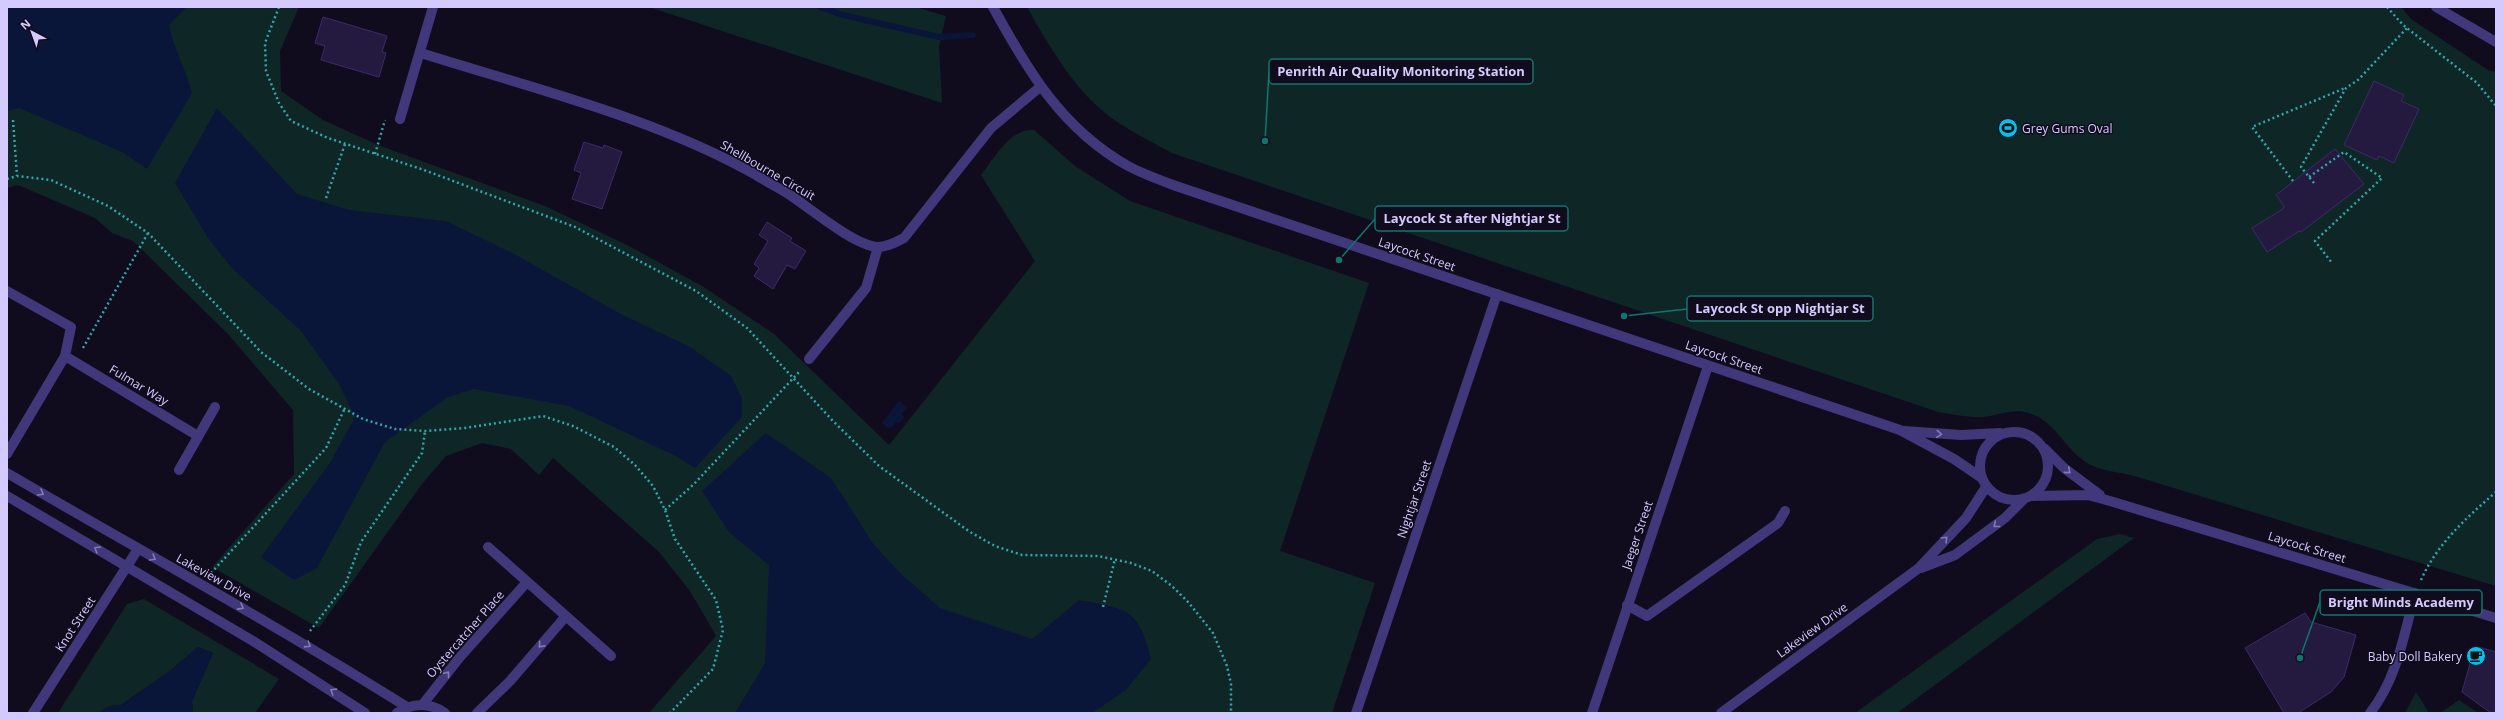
<svg xmlns="http://www.w3.org/2000/svg" width="2503" height="720" font-family="'Open Sans',sans-serif">
	<style>
		.green { fill: #0f2627 }
		.water { fill: #0a1639 }
		.lines { fill: none; stroke-linecap: round; stroke-linejoin: round }
		.stream { stroke: #0a1639; stroke-width: 6 }
		.building { fill: #24193e; stroke: #3d2b69 }
		.path { stroke: #30a7ac; stroke-width: 2.5; stroke-dasharray: 2 3; stroke-linecap: butt }
		.service { stroke: #41387b; stroke-width: 10 }
		.minor { stroke: #41387b; stroke-width: 10 }
		.tertiary { stroke: #41387b; stroke-width: 10 }
		.oneway { stroke: #847ab6 }
		.labels { text-anchor: middle; dominant-baseline: central; stroke-width: 3; stroke-linejoin: round; paint-order: stroke }
		.poi-label { font-size: 12px; fill: #d5cafe; stroke: #110c1d; text-anchor: start }
		.street-label { font-size: 12px; fill: #d5cafe; stroke: #110c1d }
		.leader { fill: none; stroke: #0f766e; stroke-width: 1.5 }
		.callout-dot { fill: #0f766e; stroke: #110c1d; stroke-width: 1.5 }
		.callout { fill: #110c1d; stroke: #0f766e; stroke-width: 1.5 }
		.callout-label { font-size: 13px; text-anchor: middle; font-weight: bold; fill: #d5cafe }
	</style>
	<rect width="100%" height="100%" fill="#110c1d"/>
	<path class="green" d="M7 7H299L280 51 281 91 323 120 378 145 545 206 629 246 702 286 774 334 889 445 1035 261 981 175C994 159 1010 128 1034 130L1075 166 1130 201 1369 283 1280 551 1375 583 1332 713H649L716 636 690 591 659 552 553 458 539 475 511 449 482 443 446 456 422 484 319 628 212 567 294 474 293 410 228 334 133 241 112 233 95 218 18 185 7 188Z
		M649 7H915L946 16 939 46 942 103Z
		M1027 7H2401L2411 19 2488 70 2496 72V586L2131 475C2117 472 2102 471 2089 464 2065 451 2057 422 2029 413 2013 408 1999 415 1984 417 1969 418 1952 414 1938 412L1172 153C1154 143 1136 134 1119 123 1077 96 1051 49 1027 7Z
		M2120 534 2134 538 1897 713H1855L2097 539Z
		M144 599 279 679 255 713H193L192 701 213 653 198 647 170 671 121 705 110 706 98 713H58L127 604Z
		M2416 692 2429 713H2405Z
		M2459 700 2478 713H2440Z"/>
	<path class="water" d="M7 7H187L169 25C174 50 186 69 192 93L147 169 122 152 19 108 7 111Z
		M217 108 297 194 349 210 446 221 516 255 619 313 690 347 731 376 742 398V417L695 468 678 457 569 406 474 389 448 397 385 442 317 568 294 580 261 557 330 463 355 417 339 384 301 331 232 268 208 238 175 183Z
		M899 401 907 408 901 414 904 417 899 424 896 422 890 429 882 423Z
		M766 433 831 478 874 545 900 573 940 608 1032 639 1079 600C1127 609 1139 608 1151 659L1126 690 1092 713H735L765 663 769 565 729 532 702 491Z
		M198 647 213 653 192 701 193 713H98L110 706 122 705 170 671Z"/>
	<g class="lines">
		<path class="stream" d="M820 7 843 15 939 37 973 35"/>
	</g>
	<path class="building" d="M323 17 387 36 382 52 386 53 379 77 321 60 325 46 315 43Z
		M2374 81 2404 95 2401 101 2419 109 2394 163 2379 156 2377 160 2344 145Z
		M584 142 603 148 604 145 622 152 602 209 572 199 581 173 574 170Z
		M2335 149 2364 184 2301 232 2299 231 2267 252 2252 228 2283 209 2284 206 2276 195Z
		M767 222 792 238 790 241 806 251 795 269 787 265 773 289 754 276 759 268 754 264 768 241 759 235Z
		M2305 613 2311 622 2356 635 2344 677 2331 692 2298 713H2284L2245 648Z
		M2475 646 2496 652V713H2491L2462 692Z"/>
	<g class="lines">
		<path class="path" d="M279 7 265 43 266 71 279 103 291 121 328 138 424 170 575 227 696 291 747 328 832 420 879 466 970 532 995 546 1022 555 1098 556 1131 563 1152 571 1172 586 1189 603 1213 633 1227 666 1231 684V713
			M2387 7 2403 25 2477 83 2496 106
			M13 120 17 176
			M375 154 385 120
			M2309 177 2344 152 2382 178 2315 241 2332 263
			M7 179 17 176 51 180 108 206 148 233 261 352 309 389 363 419 395 429 425 431 465 428 543 416 573 426 614 447 635 465 653 486 665 510 675 539 716 600 723 630 713 669 670 713
			M2293 181 2252 127 2345 88
			M2314 183 2301 167 2346 88 2358 80 2407 28
			M326 198 345 144
			M83 348 148 233
			M665 510 694 484 800 371
			M211 573 326 448 344 410
			M2421 580C2437 544 2466 518 2496 492
			M1103 607 1115 559
			M310 631 345 585 361 542 422 453 425 431"/>
		<path class="service" d="M1627 605 1647 616 1778 523 1785 511"/>
		<path class="minor" d="M421 53C531 88 656 118 756 175 767 182 779 188 790 195 811 209 855 246 878 247 888 247 896 242 904 238L991 128 1040 87
			M400 119 433 7
			M7 291 71 327 65 356
			M809 359 866 288 878 247
			M7 454 65 356 198 436
			M179 470 215 407
			M488 547 611 656
			M423 704 460 657 527 582
			M33 713 138 549
			M477 713 510 681 566 616
			M1356 713 1497 294
			M1592 713 1708 366
			M2370 713C2397 679 2404 635 2415 593"/>
		<path class="tertiary" d="M993 7C1028 71 1062 129 1128 166 1143 174 1160 180 1176 186L1900 430 1954 459 1982 478
			M2436 7 2496 42
			M1904 431 1961 435 2000 433
			M1980 466a34 34 0 1 1 68 0a34 34 0 1 1-68 0Z
			M2045 449 2064 468 2100 495
			M7 473C141 551 276 625 407 707
			M7 496 253 641 365 713
			M2032 496 2088 495 2110 501 2496 618
			M1921 568 1955 555 2005 518 2024 499
			M397 713C412 703 429 702 445 713
			M1721 713 1919 568 1966 518 1986 487"/>
	</g>
	<defs><path id="oneway-chevron" d="M-2-3.5L2.5 0L-2 3.5" fill="none" stroke-width="1.6" stroke-linecap="round" stroke-linejoin="round"/></defs>
	<g class="oneway">
		<use href="#oneway-chevron" transform="translate(1939 434) rotate(5)"/>
		<use href="#oneway-chevron" transform="translate(2068 471) rotate(41)"/>
		<use href="#oneway-chevron" transform="translate(41 493) rotate(30)"/>
		<use href="#oneway-chevron" transform="translate(1996 525) rotate(141)"/>
		<use href="#oneway-chevron" transform="translate(1945 539) rotate(-45)"/>
		<use href="#oneway-chevron" transform="translate(97 549) rotate(-149)"/>
		<use href="#oneway-chevron" transform="translate(153 558) rotate(30)"/>
		<use href="#oneway-chevron" transform="translate(241 607) rotate(29)"/>
		<use href="#oneway-chevron" transform="translate(308 645) rotate(32)"/>
		<use href="#oneway-chevron" transform="translate(541 645) rotate(131)"/>
		<use href="#oneway-chevron" transform="translate(447 674) rotate(-52)"/>
		<use href="#oneway-chevron" transform="translate(333 691) rotate(-148)"/>
	</g>
	<defs>
		<symbol id="stadium-disc" viewBox="-11 -11 22 22"><circle r="9.5" fill="#05c0ee" stroke="#110c1d"/><path d="M0-5a6.5 5 0 1 0 0 10a6.5 5 0 1 0 0-10ZM-3.5-1.8h7v3.6h-7Z" fill="#111"/></symbol>
		<symbol id="cafe-disc" viewBox="-11 -11 22 22"><circle r="9.5" fill="#05c0ee" stroke="#110c1d"/><path d="M-5.5-4.5H6V0H3Q3 3.5 0 3.5H-2.5Q-5.5 3.5-5.5 0ZM3-3.2v2h1.7v-2ZM-6 4.5H4V6H-6Z" fill="#111"/></symbol>
	</defs>
	<g fill-rule="evenodd">
		<use href="#stadium-disc" x="1997" y="117" width="22" height="22"/>
		<use href="#cafe-disc" x="2465" y="645" width="22" height="22"/>
	</g>
	<g class="labels">
		<g class="poi-label">
			<text x="2022" y="128">Grey Gums Oval</text>
			<text x="2462" y="656" text-anchor="end">Baby Doll Bakery</text>
		</g>
		<g class="street-label">
			<text transform="translate(768 170) rotate(30)">Shellbourne Circuit</text>
			<text transform="translate(1417 254) rotate(19)">Laycock Street</text>
			<text transform="translate(1724 357) rotate(19)">Laycock Street</text>
			<text transform="translate(139 385) rotate(31)">Fulmar Way</text>
			<text transform="translate(1414 499) rotate(-71)">Nightjar Street</text>
			<text transform="translate(1637 535) rotate(-71)">Jaeger Street</text>
			<text transform="translate(2307 547) rotate(17)">Laycock Street</text>
			<text transform="translate(214 577) rotate(29)">Lakeview Drive</text>
			<text transform="translate(75 624) rotate(-57)">Knot Street</text>
			<text transform="translate(1812 630) rotate(-36)">Lakeview Drive</text>
			<text transform="translate(465 634) rotate(-49)">Oystercatcher Place</text>
		</g>
	</g>
	<path class="leader" d="M1265 141L1269 71M1339 260L1375 219M1624 316L1687 309M2300 658L2320 602"/>
	<g class="callout-dot">
		<circle cx="1265" cy="141" r="4"/>
		<circle cx="1339" cy="260" r="4"/>
		<circle cx="1624" cy="316" r="4"/>
		<circle cx="2300" cy="658" r="4"/>
	</g>
	<g class="callout">
		<rect x="1269" y="59" width="264" height="25" rx="4"/>
		<rect x="1375" y="206" width="193" height="25" rx="4"/>
		<rect x="1687" y="296" width="186" height="25" rx="4"/>
		<rect x="2320" y="590" width="162" height="25" rx="4"/>
	</g>
	<g class="callout-label">
		<text x="1401" y="76">Penrith Air Quality Monitoring Station</text>
		<text x="1472" y="223">Laycock St after Nightjar St</text>
		<text x="1780" y="313">Laycock St opp Nightjar St</text>
		<text x="2401" y="607">Bright Minds Academy</text>
	</g>
	<rect width="2503" height="720" fill="none" stroke="#d5cafe" stroke-width="16"/>
	<g transform="translate(32 32) rotate(319)" stroke="#110c1d" stroke-width="3" paint-order="stroke">
	<path d="M0-3L7 15L0 10L-7 15Z" fill="#d5cafe"/>
	<text y="-6" font-size="11" font-weight="bold" text-anchor="middle" fill="#d5cafe">N</text>
	</g>
</svg>
